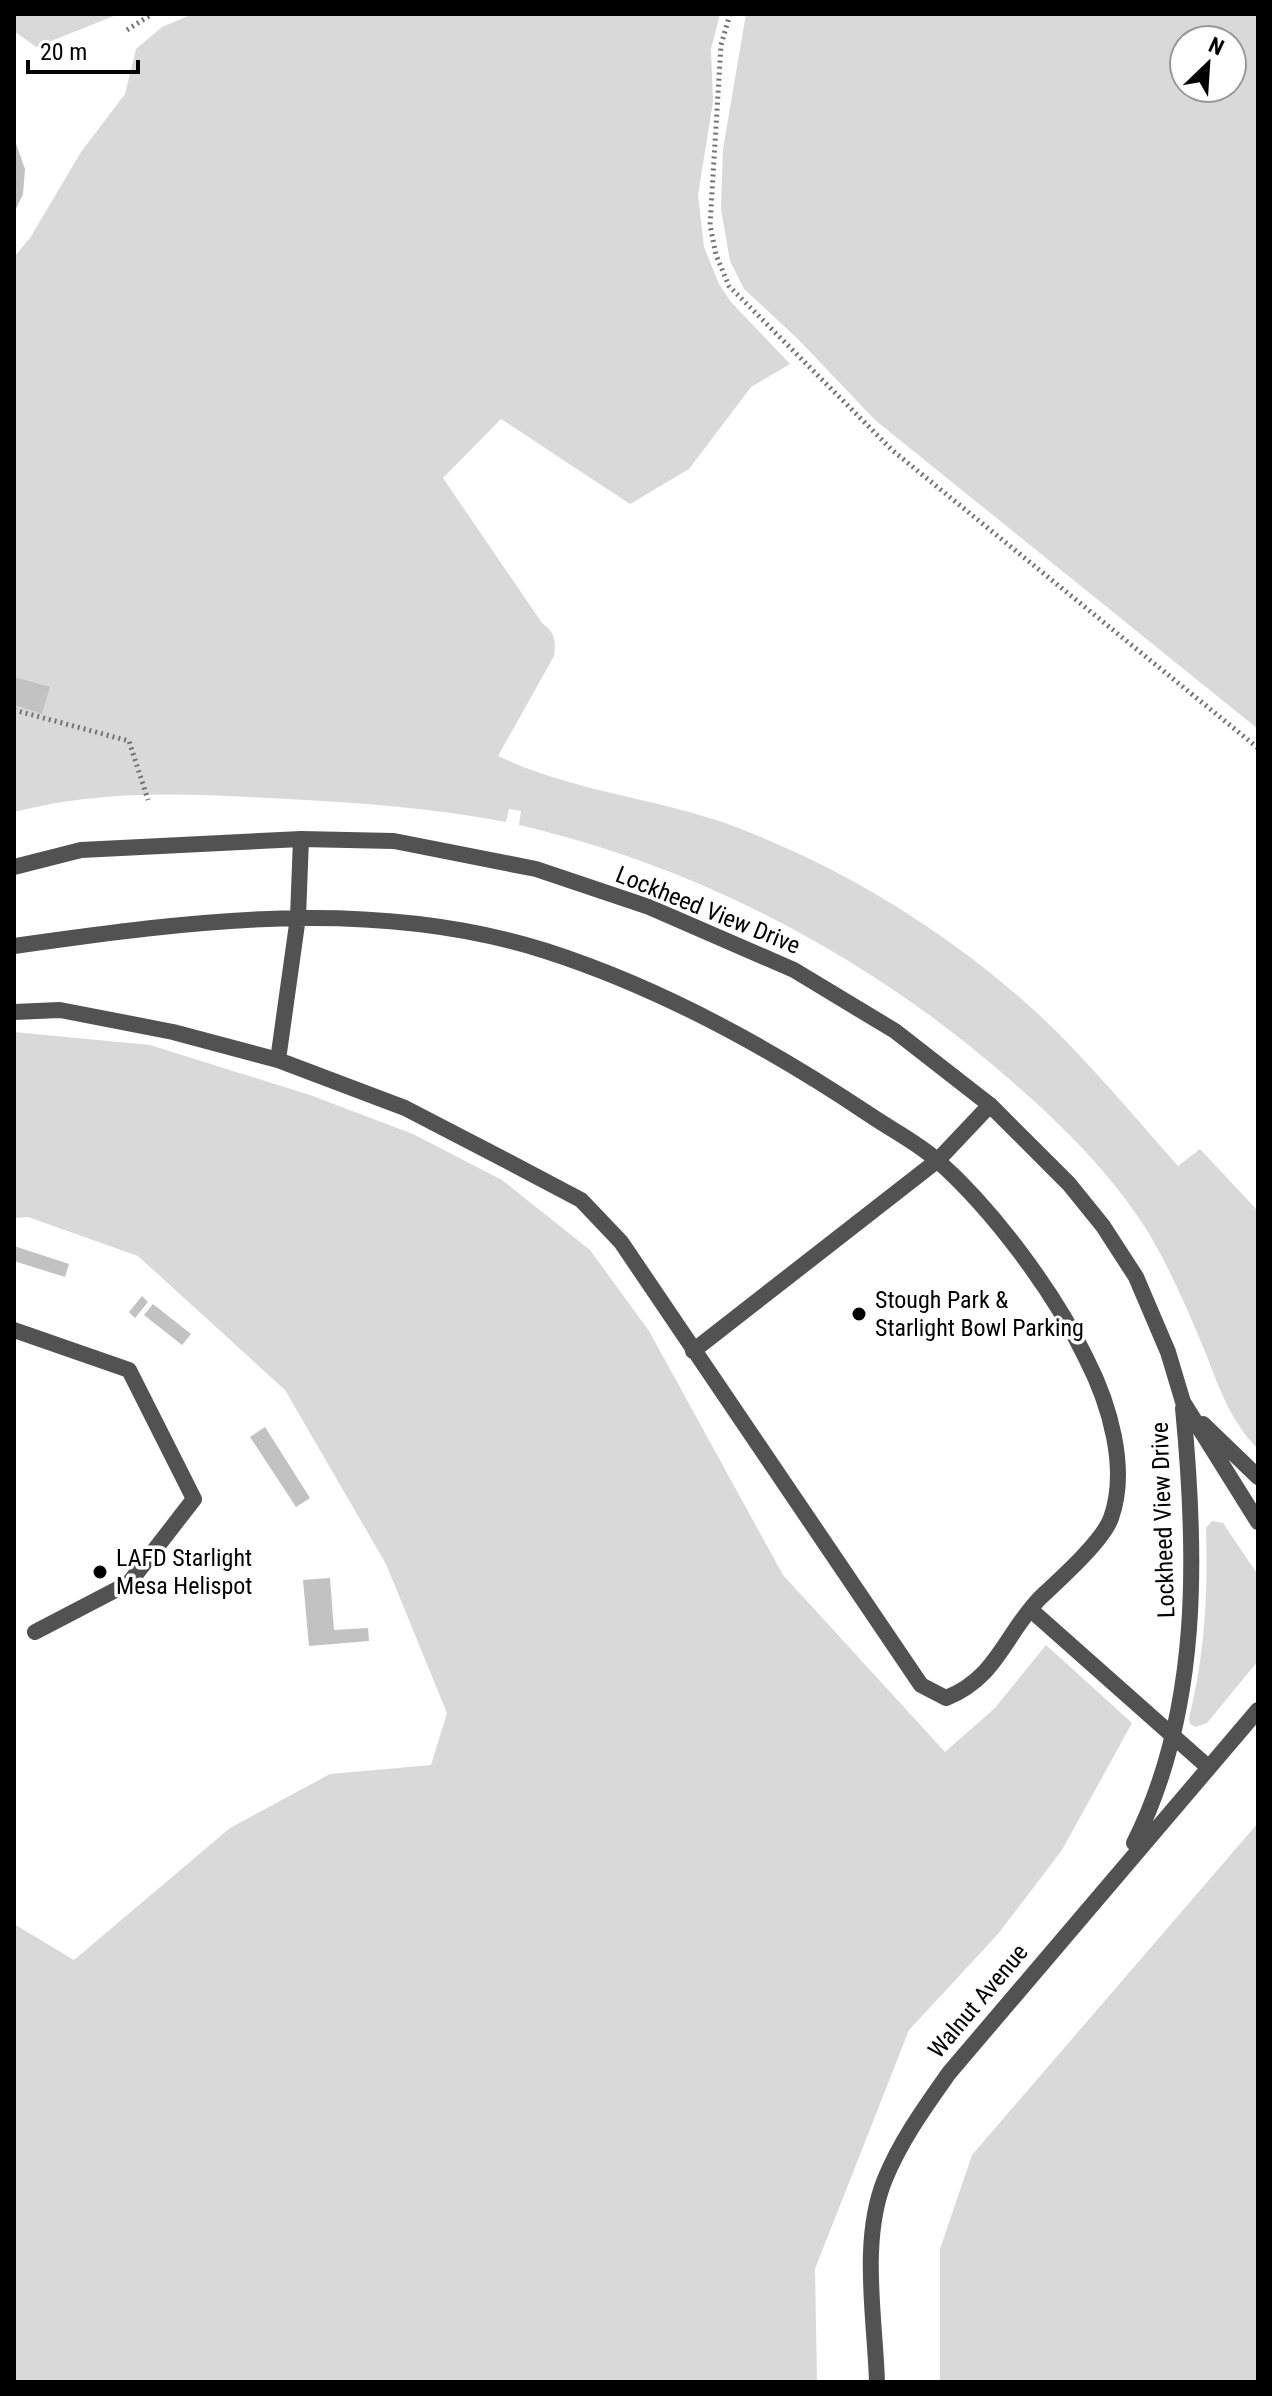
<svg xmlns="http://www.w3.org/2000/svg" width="1272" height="2396" font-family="'Roboto Condensed',sans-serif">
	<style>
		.green { fill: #d9d9d9; fill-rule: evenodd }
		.building { fill: #c2c2c2 }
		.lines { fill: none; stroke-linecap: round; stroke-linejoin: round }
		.path { stroke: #747474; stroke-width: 5; stroke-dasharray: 2 4; stroke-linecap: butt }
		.lane { stroke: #525252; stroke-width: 16 }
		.street { stroke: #525252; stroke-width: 16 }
		.poi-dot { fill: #000; stroke: #fff; stroke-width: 3 }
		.labels { text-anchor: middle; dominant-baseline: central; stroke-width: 7; stroke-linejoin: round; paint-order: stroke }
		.street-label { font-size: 24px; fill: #000; stroke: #fff }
		.poi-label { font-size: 24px; fill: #000; stroke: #fff; text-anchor: start }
	</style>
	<rect width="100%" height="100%" fill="#fff"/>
	<path class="green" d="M14 14H119L36 47 14 31Z
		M193 14H720L711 49 713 102 698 195 704 247 719 284 731 302 790 364 751 387 689 469 630 504 501 419 443 478 542 623C555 633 556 639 554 656L498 756C573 792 659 798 736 827 854 872 966 943 1056 1031 1099 1074 1138 1121 1178 1166L1200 1149 1258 1211V1449C1229 1420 1219 1386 1204 1349 1186 1306 1168 1264 1143 1224 1106 1168 1059 1122 1008 1078 868 956 700 867 519 825L521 811 509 809 506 822C433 808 362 803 287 799 191 794 109 788 14 812V257L30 238 81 152 125 94 136 49 162 27Z
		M746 14H1258V729L875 420 797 338 744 289 730 261 721 209 723 149ZM1232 40V88H1184V40Z
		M14 1032 150 1045 310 1095 413 1134 502 1180 590 1250 649 1331 783 1575 945 1752 995 1708 1046 1645 1132 1723 1062 1850 998 1934 909 2030 815 2269 817 2382H14V1924L74 1960 230 1828 330 1774 431 1765 447 1713 386 1564 285 1390 138 1256 28 1217 14 1218Z
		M1212 1521 1223 1523 1258 1575V1661L1207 1723 1196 1727 1190 1724 1189 1718C1205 1654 1208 1593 1206 1528Z
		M1258 1823V2382H940V2249L972 2155Z"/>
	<path class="building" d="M14 138 25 169 23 194 14 213Z
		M14 677 50 687 42 714 14 705Z
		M14 1246 69 1264 65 1277 14 1261Z
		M142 1296 148 1302 135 1318 129 1312Z
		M153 1304 191 1334 182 1345 144 1315Z
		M265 1427 310 1498 296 1507 250 1437Z
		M330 1578 334 1630 368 1628 369 1641 309 1646 303 1580Z"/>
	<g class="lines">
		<path class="path" d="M730 14 721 45 710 225 716 255 729 286 892 450 1258 748
			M127 30 152 14
			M14 710 129 741 148 800"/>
		<path class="lane" d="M14 946C191 921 372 896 546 951 661 988 770 1048 870 1115 892 1130 918 1143 938 1161 994 1211 1054 1292 1086 1358 1109 1403 1129 1468 1111 1518 1103 1541 1059 1580 1040 1598 1005 1634 997 1678 946 1698L921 1685 621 1242 581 1200 511 1163 405 1108 278 1060 173 1032 60 1010 14 1012
			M278 1060 298 917 301 839
			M14 1330 129 1370 194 1499 129 1583 35 1632
			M693 1351 938 1160 990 1105
			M1031 1610 1208 1767"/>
		<path class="street" d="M14 867 81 850 301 839 394 841 536 869 649 907 794 970 895 1031 990 1105 1069 1184 1103 1226 1136 1277 1168 1352 1183 1402 1258 1522
			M1203 1424 1258 1477
			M1134 1843C1201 1710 1197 1553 1183 1408
			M877 2382C875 2318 860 2240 885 2179 901 2140 925 2107 949 2073L1258 1710"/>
	</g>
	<g class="poi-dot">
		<circle cx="859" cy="1314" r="8"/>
		<circle cx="100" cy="1572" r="8"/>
	</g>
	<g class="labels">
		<g class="street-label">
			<text transform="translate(708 910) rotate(22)">Lockheed View Drive</text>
			<text transform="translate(1163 1520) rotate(-92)">Lockheed View Drive</text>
			<text transform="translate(978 2001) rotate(-50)">Walnut Avenue</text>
		</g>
		<g class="poi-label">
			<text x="875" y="1300">Stough Park &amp;<tspan x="875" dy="28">Starlight Bowl Parking</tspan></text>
			<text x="116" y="1558">LAFD Starlight<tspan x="116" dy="28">Mesa Helispot</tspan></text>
		</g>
	</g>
	<rect width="1272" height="2396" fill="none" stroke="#000000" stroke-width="32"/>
	<g transform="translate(1208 64) rotate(25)"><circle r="38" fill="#ffffff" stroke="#999999" stroke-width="2"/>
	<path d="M0-6L14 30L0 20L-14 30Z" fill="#000000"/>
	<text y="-12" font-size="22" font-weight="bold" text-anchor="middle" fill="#000000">N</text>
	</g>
	<path d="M28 60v12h110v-12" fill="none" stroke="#000000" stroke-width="4"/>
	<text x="40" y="60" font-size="24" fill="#000000" stroke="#ffffff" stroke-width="6" paint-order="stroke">20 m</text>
</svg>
